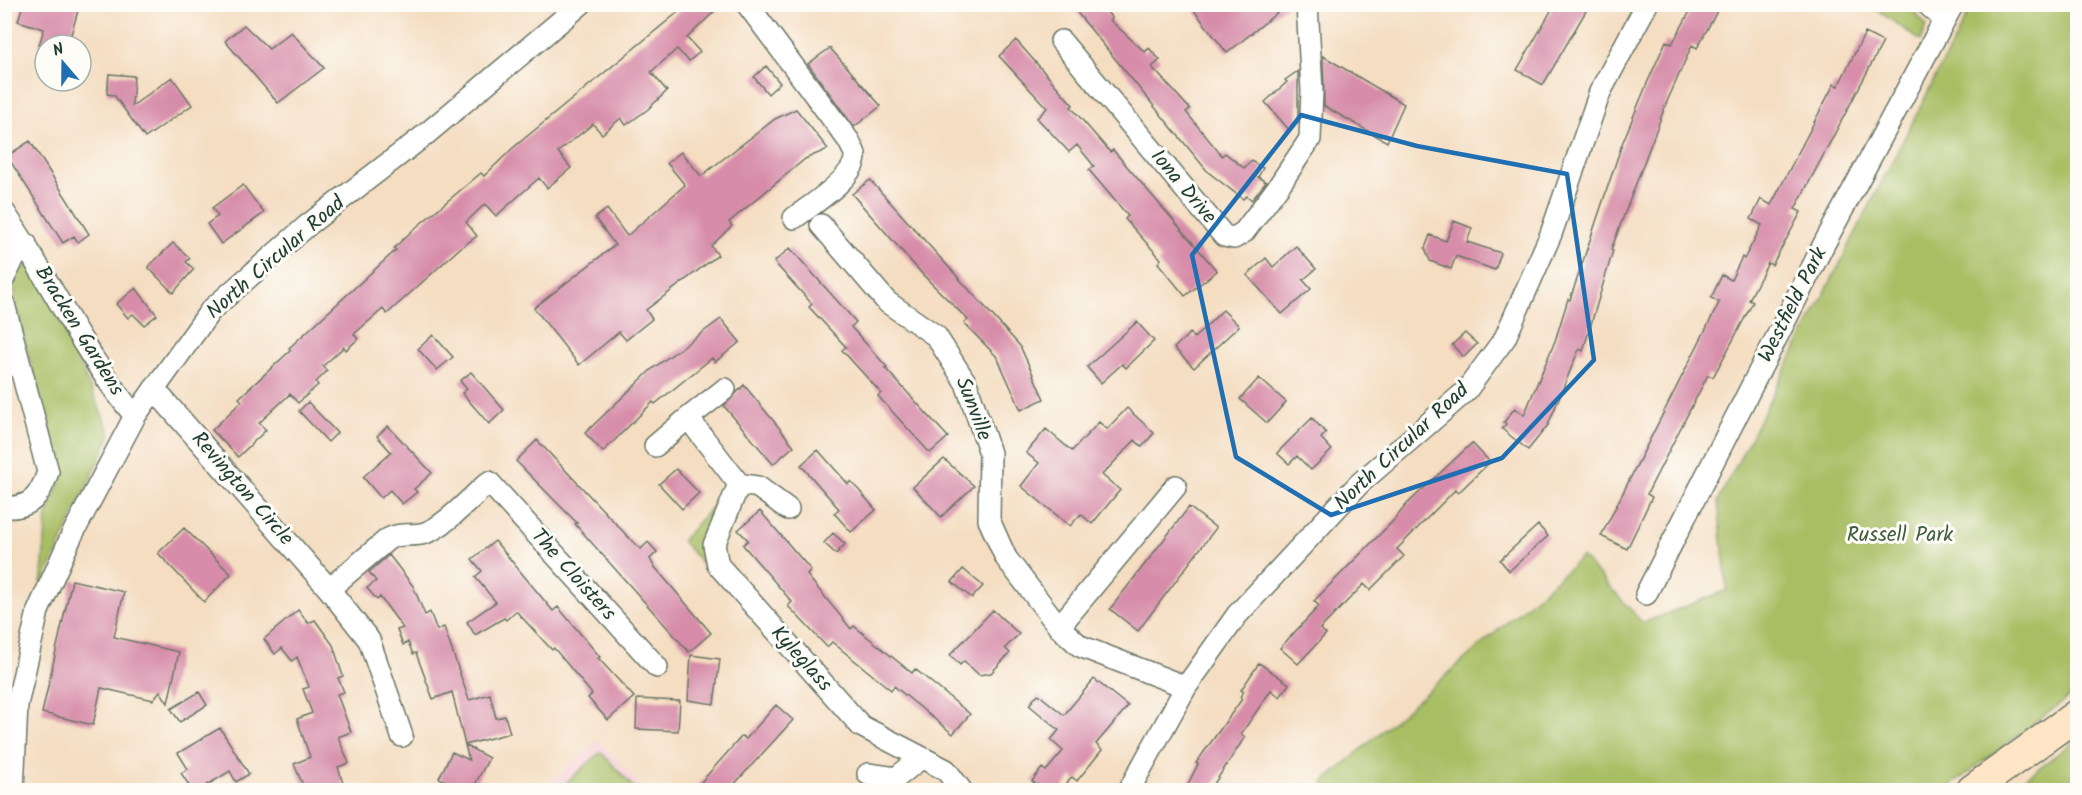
<svg xmlns="http://www.w3.org/2000/svg" width="2082" height="795" font-family="Kalam,sans-serif">
	<style>
		.built { fill: #f7cfd4 }
		.green { fill: #a8be63; stroke: #647e4c; stroke-width: 1.5 }
		.building { fill: #d78da9 }
		.lines { fill: none; stroke-linecap: round; stroke-linejoin: round }
		.street-casing { stroke: #6a7565; stroke-width: 24 }
		.secondary-casing { stroke: #6a7565; stroke-width: 33 }
		.street { stroke: #fff; stroke-width: 21 }
		.secondary { stroke: #fee5c5; stroke-width: 30 }
		.marked { fill: none; stroke: #1f6fb2; stroke-width: 4.5; stroke-linejoin: round }
		.labels { text-anchor: middle; dominant-baseline: central; stroke-width: 6; stroke-linejoin: round; paint-order: stroke }
		.street-label { font-size: 21px; fill: #1f3d34; stroke: #fdfcf7 }
		.park-label { font-size: 21px; fill: #415d40; stroke: #fdfcf7 }
	</style>
	<rect width="100%" height="100%" fill="#fdfcf7"/>
	<filter id="ink" filterUnits="userSpaceOnUse"><feTurbulence type="fractalNoise" baseFrequency=".0167" numOctaves="2"/><feDisplacementMap in="SourceGraphic" scale="12" xChannelSelector="R" yChannelSelector="G"/><feConvolveMatrix kernelMatrix="1 2 1 2 8 2 1 2 1" color-interpolation-filters="sRGB"/></filter>
	<filter id="wash" filterUnits="userSpaceOnUse"><feTurbulence type="fractalNoise" baseFrequency=".008" numOctaves="4" result="noise"/><feDisplacementMap in="SourceGraphic" scale="24" xChannelSelector="R" yChannelSelector="G"/><feGaussianBlur stdDeviation="1.35" result="paint"/><feColorMatrix in="noise" values="0 0 0 0 0 0 0 0 0 0 0 0 0 0 0 0 0 1.4 0 .05"/><feComposite in="paint" operator="in"/></filter>
	<g filter="url(#wash)">
		<rect width="100%" height="100%" fill="#f4ddc1"/>
		<path class="built" d="M598 740 644 790H542Z"/>
		<path class="green" d="M1973 4 2077 5V691L1945 790H1321L1326 780 1582 557 1643 623 1727 590 1718 501Z
			M1870 5H1908L1926 25 1921 41Z
			M31 266 40 277 111 434 41 587 47 515 62 476 15 305 14 279 19 268Z
			M722 495 708 534 704 566 682 541Z
			M2077 739V790H2010Z
			M601 752 636 790H558Z"/>
		<g id="blocks">
			<path class="building" d="M23 4H80L68 45H39L44 29 18 21Z
				M688 4H722L687 38 700 52 689 61 677 49 651 72 667 91 647 110 626 125 621 118 602 134 593 124 558 152 571 168 547 188 539 178 496 216 485 204 466 222 477 236 459 249 387 314 383 309 354 334 358 339 346 350 344 347 323 366 327 371 316 382 318 385 298 403 290 394 259 423 266 430 238 457 212 430 242 401 239 398 291 350 289 348 396 250 394 248 413 230 481 173 484 176 514 147Z
				M1070 4H1100L1112 18 1110 20 1145 52 1149 48 1160 60 1152 67 1190 109 1186 112 1222 156 1225 153 1244 168 1251 161 1263 168 1258 177 1266 182 1252 200 1247 196 1243 199 1208 172Z
				M1189 4H1288L1227 53Z
				M1555 4H1590L1543 85 1517 70Z
				M1694 4H1721L1697 48 1692 45 1666 104 1611 250 1613 251 1583 351 1579 349 1548 425 1528 450 1502 429 1506 424 1504 422 1515 408 1524 415 1555 341 1568 299 1570 300 1622 144 1648 81 1666 41 1672 44Z
				M244 25 269 49 291 32 324 68 278 103 225 41Z
				M1865 33 1883 42 1795 209 1801 212 1792 229 1772 265 1768 263 1749 300 1753 302 1732 342 1713 377 1708 375 1676 437 1647 494 1652 497 1627 549 1601 536 1717 307 1719 302 1711 298 1722 275 1731 280 1742 257 1744 259 1762 225 1751 219 1761 199 1771 205 1834 84 1838 86Z
				M1016 40 1073 105 1071 107 1110 152 1113 150 1217 271 1185 296 1158 263 1161 259 1125 219 1128 216 1089 170 1094 166 1077 145 1069 152 1037 118 1047 108 999 56Z
				M830 48 881 106 854 127 808 64Z
				M1323 56 1404 104 1387 142 1324 106Z
				M766 66 780 83 768 94 754 77Z
				M1298 71V123L1290 131 1265 102 1287 82 1285 80Z
				M109 74 134 76 132 106 172 77 192 105 145 138 114 95 107 94Z
				M796 109 828 149 805 159 729 222 732 226 711 246 718 255 646 310 652 319 626 340 619 332 579 365 534 308 615 245 595 218 607 209 627 236 685 185 667 163 681 152 701 176 775 119Z
				M30 141 89 234 78 242 74 236 63 243 7 156Z
				M870 180 1020 346 1044 399 1021 410 997 357 964 323 968 320 923 275 852 194Z
				M243 185 264 213 221 244 207 224 218 216 212 208Z
				M1454 221 1472 228 1467 242 1501 253 1495 270 1456 256 1451 269 1430 261 1425 248 1430 235 1446 241Z
				M173 243 190 258 186 262 194 269 173 293 148 267Z
				M1296 246 1316 269 1303 280 1311 289 1282 314 1247 275 1266 258 1273 267Z
				M790 248 856 322 851 327 887 367 885 368 948 437 930 453 878 396 881 393 842 350 846 347 809 307 812 304 774 262Z
				M136 288 157 315 144 325 133 314 128 318 116 304Z
				M1223 310 1239 326 1194 368 1174 348 1190 333 1194 338Z
				M721 319 740 342 715 362 712 358 655 404 653 402 603 452 585 433 652 369Z
				M1137 322 1154 341 1126 368 1122 364 1101 383 1087 367Z
				M1465 333 1477 344 1464 357 1452 345Z
				M433 335 453 357 437 370 418 349Z
				M471 372 504 410 489 424 462 393 467 389 460 381Z
				M1259 378 1286 402 1267 423 1240 399Z
				M744 385 794 446 773 464 724 406Z
				M308 402 337 433 328 442 299 411Z
				M1127 408 1154 433 1142 447 1135 440 1102 475 1120 490 1092 524 1081 514 1070 526 1021 486 1039 463 1026 453 1046 429 1072 451 1099 422 1107 429Z
				M1312 418 1326 433 1321 438 1332 450 1311 470 1297 456 1289 464 1277 453Z
				M388 426 432 473 414 489 417 492 402 504 390 490 381 498 363 477 391 452 377 436Z
				M537 440 634 543 641 549 648 542 657 552 650 559 654 566 711 633 689 652 575 524 577 523 516 461Z
				M1472 443 1490 462 1458 493 1455 490 1397 549 1404 556 1370 590 1364 584 1320 629 1326 634 1298 664 1280 648 1319 606 1314 601 1394 520 1407 504Z
				M818 450 848 484 851 481 876 510 851 532 834 513 839 509 801 465Z
				M944 459 974 486 941 517 913 487Z
				M676 469 699 493 682 509 659 484Z
				M1189 507 1216 528 1138 631 1110 609Z
				M760 511 811 570 807 575 851 629 854 626 912 673 915 669 970 714 953 734 894 686 891 690 832 642 827 647 788 606 792 602 743 545 748 540 738 530Z
				M1538 525 1548 536 1509 571 1500 560Z
				M184 528 231 574 204 602 158 553Z
				M833 533 845 544 836 554 824 543Z
				M495 541 553 611 558 607 600 657 598 658 634 697 608 720 588 698 592 694 554 648 552 650 516 611 506 620 504 618 475 635 467 622 496 602 475 577 482 571 472 559Z
				M389 555 413 586 425 615 430 612 437 630 444 627 469 700 490 694 496 718 505 716 510 733 465 745 452 692 433 699 416 653 413 654 408 642 403 645 397 630 403 628 380 597 377 600 367 588 376 581 369 572Z
				M963 569 983 586 972 598 952 582Z
				M72 580 124 592 114 637 179 652 168 703 160 691 153 700 101 688 93 725 42 713Z
				M298 610 308 623 315 620 333 645 343 676 338 678 344 692 337 694 351 732 338 737 349 763 338 767 345 790H305L294 764 310 757 297 719 312 713 303 689 309 687 297 657 292 661 282 648 275 654 264 639Z
				M993 610 1019 634 1005 648 1010 653 991 673 979 675 964 661 960 665 950 655Z
				M691 655 720 659 714 704 688 700Z
				M1259 663 1289 684 1280 697 1271 690 1241 734 1245 737 1210 790H1185L1198 764 1196 763 1242 699 1240 697 1244 691 1241 690Z
				M1094 679 1128 706 1096 744 1102 750 1077 781 1072 777 1061 790H1044L1032 781 1042 768 1046 771 1063 751 1051 740 1059 730 1029 705 1038 694 1064 715Z
				M199 692 207 705 180 722 171 709Z
				M637 699 680 701 678 731 636 729Z
				M776 705 793 720 729 790H694L742 736 746 739Z
				M220 728 249 774 236 782 230 771 199 790H192L181 773 188 769 178 753Z
				M465 745 489 758 472 790H465L439 778 452 752 469 760Z"/>
		</g>
	</g>
	<g filter="url(#ink)">
		<use href="#blocks" fill-opacity="0" stroke="#6a7565" stroke-width="1.5"/>
		<g class="lines">
			<defs>
				<path id="street" d="M747 4 849 141C850 145 854 150 855 154 858 176 810 206 794 218
					M1927 4 1943 18
					M1061 41 1224 236 1234 238 1244 232 1278 187 1310 139 1312 91 1307 4
					M4 212C50 279 83 354 135 416
					M821 225 887 302 936 336 966 383 990 453 989 520 1006 558 1059 627 1080 646 1186 687
					M4 278 13 260 26 244
					M4 304 48 472C40 496 31 509 4 507
					M154 389 329 589 369 640 402 736
					M688 418 725 389
					M655 446 688 418 739 484 714 545 718 565 861 726 946 770 961 790
					M739 484 758 487 788 509
					M329 589 388 539C401 532 412 537 425 533 446 526 472 496 489 482L657 667
					M1646 594 1824 244 1953 4
					M1059 627 1176 486
					M868 774 896 778 921 758
					M13 790 17 705 38 611 71 537 135 416 211 310 308 225 425 135 581 4
					M1129 790 1186 687 1237 615 1359 484 1466 391 1505 338 1551 234 1600 92 1647 4"/>
				<path id="secondary" d="M1972 790 2078 714"/>
			</defs>
			<use href="#street" class="street-casing"/>
			<use href="#secondary" class="secondary-casing"/>
			<use href="#street" class="street"/>
			<use href="#secondary" class="secondary"/>
		</g>
	</g>
	<path class="marked" d="M1301 115 1417 146 1567 174 1594 360 1502 458 1331 515 1236 457 1192 255Z"/>
	<g class="labels">
		<g class="street-label">
			<text transform="translate(1183 187) rotate(50)">Iona Drive</text>
			<text transform="translate(276 258) rotate(-41)">North Circular Road</text>
			<text transform="translate(1793 305) rotate(-63)">Westfield Park</text>
			<text transform="translate(79 331) rotate(58)">Bracken Gardens</text>
			<text transform="translate(973 409) rotate(69)">Sunville</text>
			<text transform="translate(1402 447) rotate(-43)">North Circular Road</text>
			<text transform="translate(242 489) rotate(49)">Revington Circle</text>
			<text transform="translate(573 575) rotate(48)">The Cloisters</text>
			<text transform="translate(801 659) rotate(48)">Kyleglass</text>
		</g>
		<g class="park-label">
			<text x="1900" y="535">Russell Park</text>
		</g>
	</g>
	<rect width="2082" height="795" fill="none" stroke="#fdfcf7" stroke-width="24"/>
	<g transform="translate(63 63) rotate(340)"><circle r="28" fill="#fdfcf7" stroke="#a4b0a9" stroke-width="1.5"/>
	<path d="M0-4.5L10 22L0 15L-10 22Z" fill="#1f6fb2"/>
	<text y="-9" font-size="16" font-weight="bold" text-anchor="middle" fill="#1f3d34">N</text>
	</g>
</svg>
